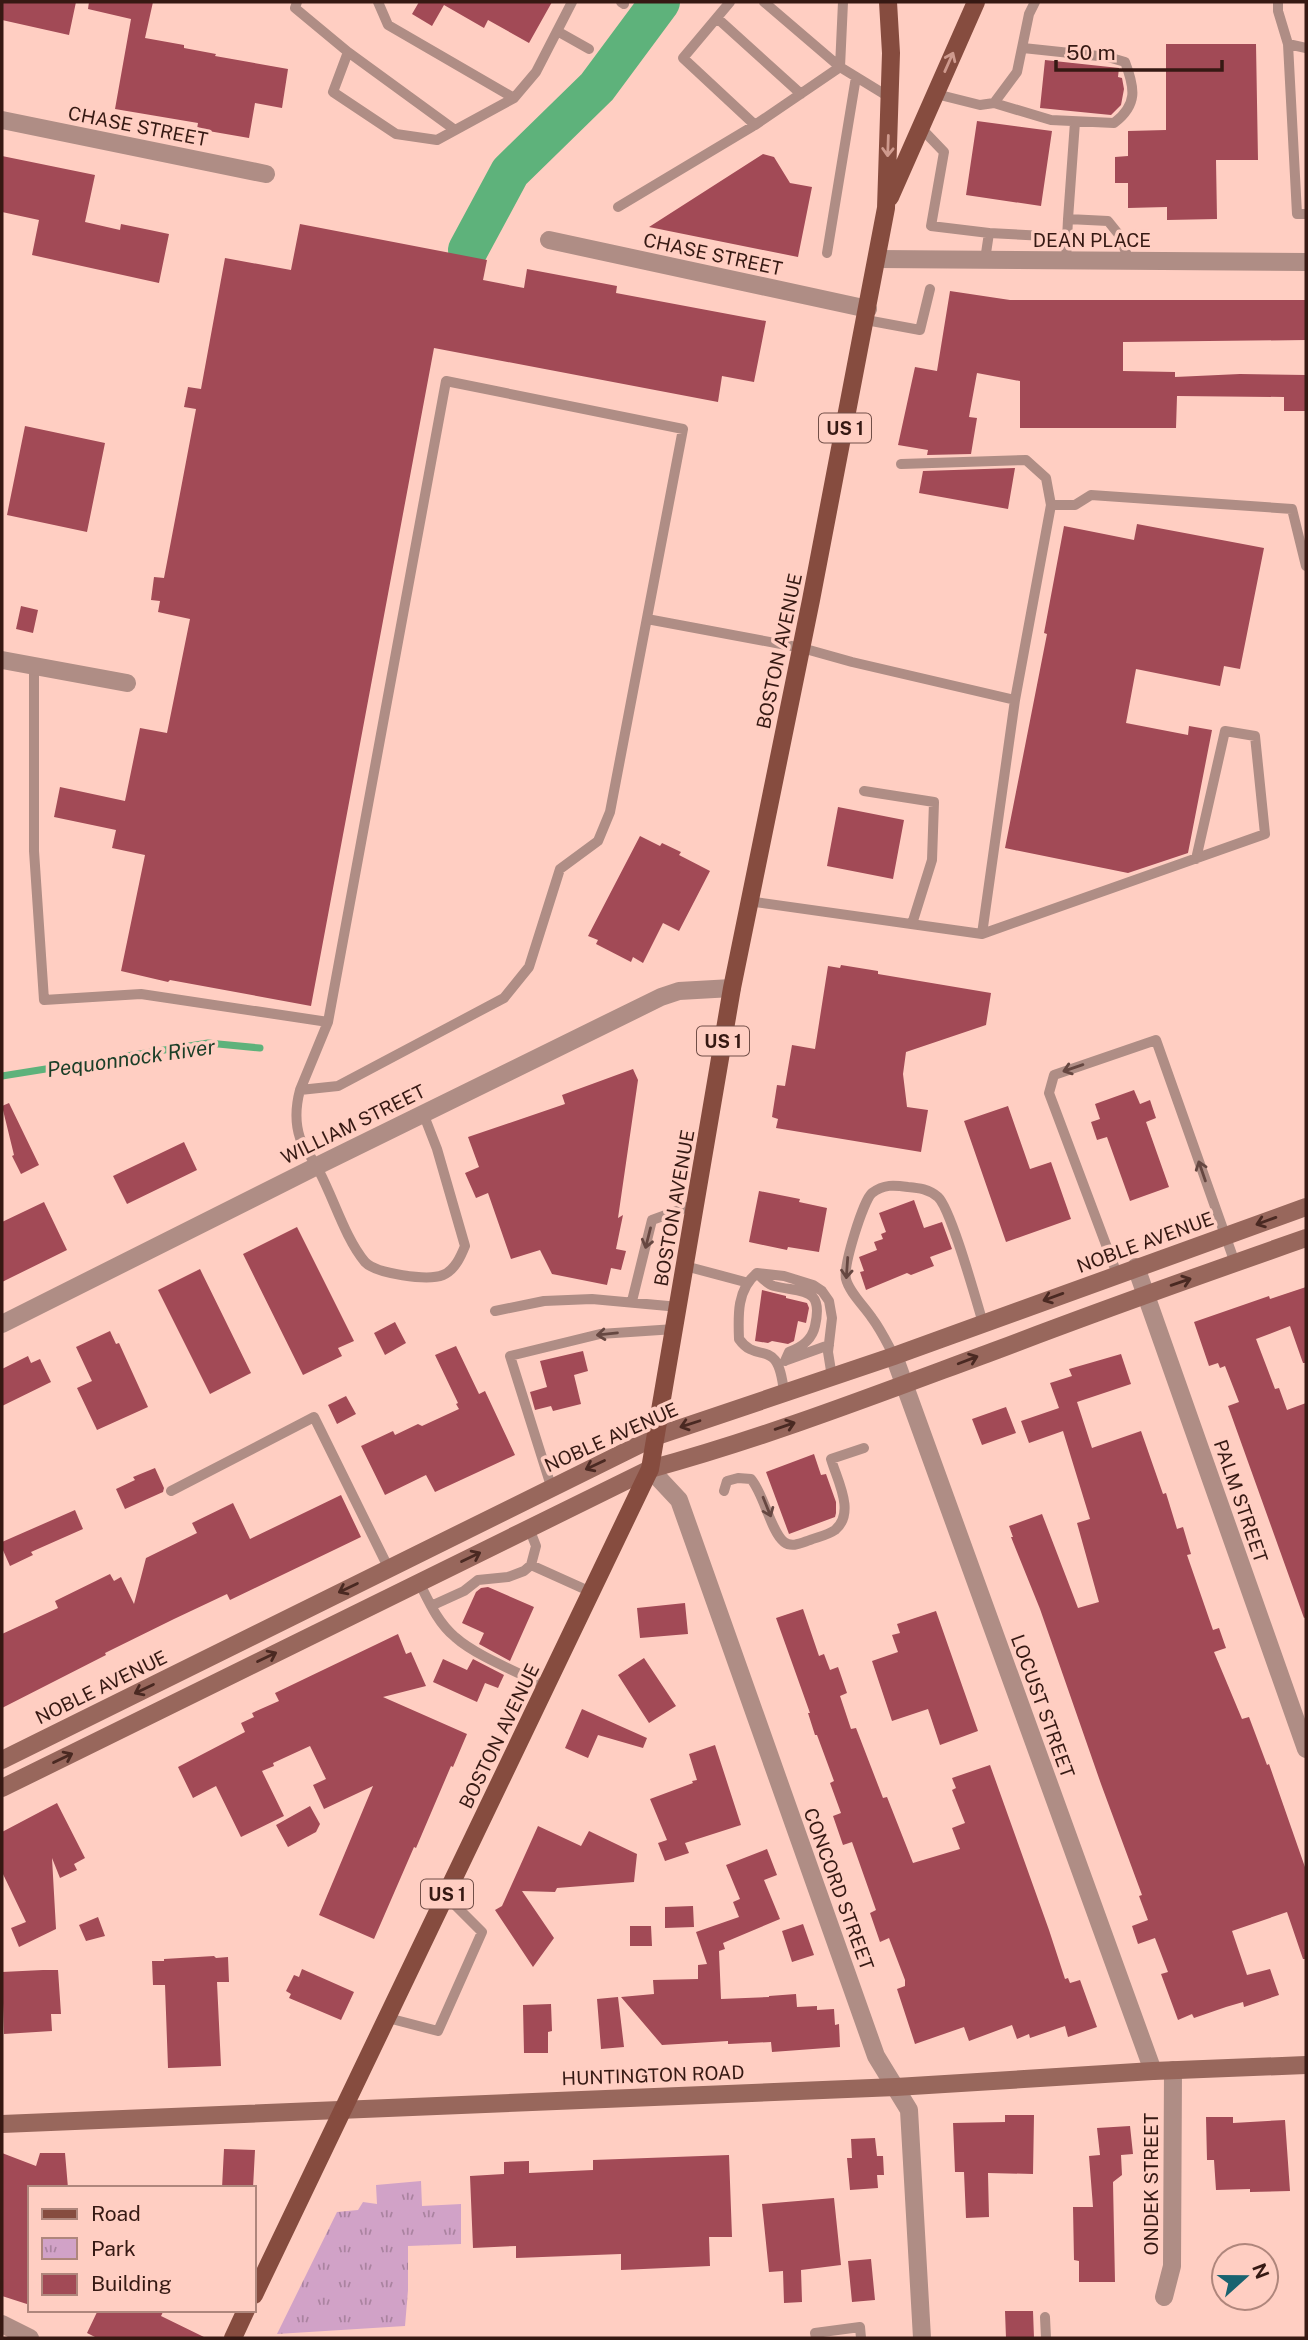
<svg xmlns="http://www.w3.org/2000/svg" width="1308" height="2340" font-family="'Public Sans',sans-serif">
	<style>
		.park { fill: url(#park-tufts) }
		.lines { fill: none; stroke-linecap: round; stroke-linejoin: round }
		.stream { stroke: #5eb27b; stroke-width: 7 }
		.river { stroke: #5eb27b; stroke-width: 40 }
		.building { fill: #a24a56 }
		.lane { stroke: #af8d85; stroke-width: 10 }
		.street { stroke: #af8d85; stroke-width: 18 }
		.secondary { stroke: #98675c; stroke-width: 18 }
		.primary { stroke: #864c3f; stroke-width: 18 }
		.oneway { stroke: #cf9a8e }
		.oneway2 { stroke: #664741 }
		.oneway3 { stroke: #4a2922 }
		.labels { text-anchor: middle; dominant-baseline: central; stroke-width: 7; stroke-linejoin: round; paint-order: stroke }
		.shield { fill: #ffcec2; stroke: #724f48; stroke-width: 2 }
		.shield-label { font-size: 18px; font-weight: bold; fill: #361913 }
		.street-label { font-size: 19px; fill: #361913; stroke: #ffcec2 }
		.water-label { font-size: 21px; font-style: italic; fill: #1a3e27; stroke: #ffcec2 }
	</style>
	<defs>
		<pattern id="park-tufts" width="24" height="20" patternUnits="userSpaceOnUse" patternTransform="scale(1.75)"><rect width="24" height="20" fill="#d1a2c7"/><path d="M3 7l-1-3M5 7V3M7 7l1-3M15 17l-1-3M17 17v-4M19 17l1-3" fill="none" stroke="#aa83a0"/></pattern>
	</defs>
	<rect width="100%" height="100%" fill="#ffcec2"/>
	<path class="park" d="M421 2181 422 2206 461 2204V2244L408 2246V2290L405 2326 277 2334 337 2212 358 2210 363 2202 377 2204 376 2185Z"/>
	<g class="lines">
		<path class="stream" d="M2 1076 208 1043 260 1048"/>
		<path class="river" d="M468 250 510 172 597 87 660 2"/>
	</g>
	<path class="building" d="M2 2H76L69 35 2 20Z
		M89 2H153L145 38 184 45V48L216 54 215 56 288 69 282 108 255 103 249 138 197 129 198 123 115 109 131 19 88 9Z
		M419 2H552L529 43 488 20 484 28 444 5 432 26 412 14Z
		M1166 44H1256L1258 160H1216L1217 219 1167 220V207L1128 208V183H1115V157L1128 156V131L1166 130Z
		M1045 60 1119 68 1118 77 1122 78 1124 89 1121 105 1111 115 1040 108Z
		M977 121 1052 131 1041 206 966 195Z
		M763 154 774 157 790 183 812 187 798 257 649 227Z
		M2 156 95 175 85 222 120 230 121 224 169 234 159 283 32 255 39 220 2 212Z
		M300 224 487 260 483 280 524 288 527 269 617 286 616 293 766 321 754 382 722 376 718 402 434 348 311 1006 170 980 168 982 121 971 145 855 112 848 116 830 54 817 60 787 125 801 140 728 167 733 190 619 158 612 160 601 151 600 154 577 164 578 196 409 184 407 188 387 201 389 225 258 291 270Z
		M950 291 1010 300H1306V340L1123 342V371L1175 372V377L1240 374 1306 375 1305 411H1284V397L1177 396 1176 428H1020V381L977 373 969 417 977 418 971 454 927 455 928 450 898 445 915 367 937 371Z
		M25 426 105 443 87 532 7 515Z
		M1015 468 1008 509 919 493 923 471Z
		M1137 524 1264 548 1240 669 1224 666 1220 686 1136 669 1126 723 1188 735 1189 726 1212 730 1188 853 1128 873 1005 848 1047 634 1044 633 1064 526 1134 540Z
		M21 606 38 610 33 633 16 629Z
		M838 807 904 820 893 879 827 866Z
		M640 836 660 846 662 843 681 852 679 855 710 871 679 931 663 923 643 963 633 957 631 962 596 944 598 940 588 936Z
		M841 965 878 971V974L991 993 986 1025 906 1052 903 1074 907 1107 928 1110 921 1152 776 1128 778 1119 772 1117 777 1085 785 1086 792 1045 815 1049 828 966 840 968Z
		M633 1069 638 1080 618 1218 623 1215 616 1249 626 1251 621 1270 611 1268 607 1285 552 1274 540 1250 511 1259 488 1193 476 1198 465 1173 479 1167 468 1137 565 1104 562 1095Z
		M1134 1090 1140 1104 1150 1100 1156 1118 1146 1122 1169 1187 1130 1201 1107 1137 1097 1140 1091 1122 1100 1119 1095 1104Z
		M9 1103 39 1165 21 1174 12 1156 14 1155 2 1106Z
		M1008 1106 1030 1169 1051 1162 1071 1219 1006 1242 964 1121Z
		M184 1142 197 1170 127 1204 113 1176Z
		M759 1191 800 1199 799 1202 827 1208 819 1252 788 1247 787 1250 749 1242Z
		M914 1200 924 1228 942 1222 952 1249 930 1257 934 1266 911 1275 907 1273 866 1290 860 1272 864 1271 859 1257 877 1250 874 1242 883 1239 881 1234 886 1232 879 1213Z
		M44 1202 67 1250 2 1282V1222Z
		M297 1227 354 1341 338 1348 342 1356 303 1375 243 1254Z
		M200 1269 251 1373 210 1394 158 1290Z
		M1306 1287V1363H1303L1290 1326 1256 1339 1275 1389 1279 1388 1287 1410 1306 1403V1617L1304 1618 1228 1406 1239 1402 1225 1366 1220 1368 1218 1363 1209 1366 1194 1322 1269 1296 1270 1299Z
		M762 1290 786 1296V1298L807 1303 809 1308 806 1323 798 1321 794 1341 788 1344 772 1341 768 1343 755 1341Z
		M395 1322 406 1343 385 1355 374 1333Z
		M110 1331 116 1344 119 1343 148 1407 97 1430 77 1388 92 1381 76 1347Z
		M456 1346 479 1394 485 1391 515 1455 435 1492 426 1475 385 1495 361 1446 393 1431 395 1435 418 1424 422 1426 459 1409 456 1404 458 1403 435 1355Z
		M583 1351 588 1371 574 1375 581 1404 553 1411 551 1406 535 1410 530 1392 547 1387 540 1361Z
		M1121 1354 1131 1384 1077 1402 1092 1448 1141 1431 1163 1494 1166 1493 1177 1529 1183 1527 1191 1554 1187 1555 1213 1630 1219 1628 1226 1648 1214 1652 1242 1719 1249 1717 1267 1765 1269 1764 1306 1870V1959H1303L1287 1912 1232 1931 1247 1975 1270 1969 1279 1995 1244 2007 1243 2002 1226 2007 1194 2018 1192 2014 1178 2020 1161 1974 1168 1972 1155 1938 1138 1944 1132 1926 1148 1920 1139 1896 1142 1895 1101 1784 1040 1609 1011 1537H1013L1009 1526 1042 1514 1078 1608 1099 1602 1077 1523 1090 1519 1063 1431 1029 1443 1021 1421 1059 1408 1050 1383 1072 1376 1069 1369Z
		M28 1356 31 1363 40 1359 51 1382 2 1406V1369Z
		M346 1396 356 1414 337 1424 328 1405Z
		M1006 1407 1016 1433 982 1445 972 1419Z
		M814 1454 821 1475 826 1474 836 1502V1513L835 1517 789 1534 766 1472Z
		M155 1468 164 1488 163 1492 125 1509 116 1489 135 1480 133 1477Z
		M341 1495 361 1537 230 1600 227 1594 174 1619 105 1653 106 1655 2 1708V1634L58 1608 55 1601 110 1574 114 1581 121 1577 134 1604 146 1558 197 1533 192 1523 233 1503 250 1539Z
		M75 1510 83 1529 31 1552 33 1555 10 1566 2 1548V1542Z
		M488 1587 534 1607 510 1661 479 1644 484 1633 462 1623 476 1592 481 1588Z
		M685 1603 688 1634 640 1638 637 1608Z
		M803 1609 819 1656 824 1654 830 1670 838 1667 847 1693 840 1696 851 1729 856 1728 883 1798 887 1797 913 1863 960 1849 952 1828 965 1823 952 1790 956 1788 952 1778 990 1765 1049 1930 1065 1979 1068 1978 1070 1983 1080 1980 1097 2027 1068 2037 1065 2026 1030 2038 1029 2034 1017 2039 1012 2025 969 2041 964 2027 915 2044 897 1989 905 1986V1980L889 1938 880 1942 870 1913 876 1910 852 1842 843 1845 833 1816 841 1813 830 1783 834 1781 817 1735H815L808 1713H810L776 1618Z
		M936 1611 978 1731 940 1745 928 1709 892 1721 872 1661 898 1652 892 1635 900 1633 897 1624Z
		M398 1634 406 1654 411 1652 426 1686 383 1697 467 1734 453 1767 451 1766 416 1848 414 1847 374 1939 319 1915 373 1786 324 1809 313 1785 326 1779 310 1746 273 1763 274 1766 262 1771 284 1816 241 1837 216 1786 193 1798 178 1767 245 1732 241 1723 254 1717 252 1713 279 1701 275 1693Z
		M644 1658 676 1706 649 1723 618 1675Z
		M443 1659 467 1670 473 1659 504 1675 498 1688 485 1683 477 1702 433 1682Z
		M582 1709 647 1738 643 1748 598 1735 588 1758 565 1748Z
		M715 1745 741 1825 685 1843 689 1853 665 1861 658 1843 667 1840 650 1799 693 1783 692 1781 697 1780 689 1754Z
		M57 1803 85 1858 74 1864 77 1870 60 1878 52 1858 56 1929 19 1947 11 1928 26 1922 2 1872V1832Z
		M310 1806 320 1824 316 1832 288 1847 276 1825Z
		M538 1826 581 1846 589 1831 637 1854 634 1882 557 1888 555 1892 522 1891 554 1938 533 1967 495 1910 502 1906Z
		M767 1849 777 1875 764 1880 780 1919 723 1943 725 1949 719 1951 721 1999 769 1997V1996L796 1994 797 2007 817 2006V2010L834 2009 835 2025 839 2024 840 2047 772 2052 771 2042 728 2044V2041L662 2045 621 1997 654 1994 653 1980 698 1979V1965L707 1964 696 1932 739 1917 733 1902 740 1899 726 1865Z
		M693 1906 694 1927 665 1928V1907Z
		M98 1917 105 1936 86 1941 79 1925Z
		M803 1924 814 1955 792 1962 782 1931Z
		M630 1926H651L652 1946H630Z
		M214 1956 216 1958 228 1957 229 1982H217L221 2066 168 2068 165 1985H153L152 1961H164V1959Z
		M302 1969 354 1992 341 2020 289 1998 291 1994 286 1991 294 1975 299 1977Z
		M43 1970H58L61 2014H51L52 2031 4 2034 2 1972Z
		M618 1997 624 2047 601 2049 597 1999Z
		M551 2004 552 2031 548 2032V2053H524L523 2005Z
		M1005 2115H1034L1033 2174 988 2173 989 2217 966 2218 964 2172H955L953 2123 1005 2122Z
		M1206 2117H1233V2123L1285 2120 1290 2191 1250 2192V2189L1216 2190 1214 2160H1207Z
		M1130 2126 1133 2154 1121 2155 1122 2175 1113 2182 1115 2282H1079V2261L1074 2260 1073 2207H1093L1089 2156 1100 2155 1097 2128Z
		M875 2138 877 2156H883L884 2175H877L878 2188 850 2190 847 2158H852L851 2139Z
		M224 2149 255 2150 253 2188H222Z
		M2 2153 36 2166 40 2153H65L68 2188H30V2305L2 2296Z
		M729 2155 732 2237H709L710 2266 621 2270V2254L516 2258V2246L473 2248 470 2176 504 2174V2162L529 2161V2173L593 2170V2160Z
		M834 2198 841 2265 801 2270 802 2302 784 2303 783 2271 769 2272 762 2204Z
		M871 2259 875 2300 852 2302 848 2261Z
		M98 2310H164L161 2316 206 2338H97L87 2333Z
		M1005 2311H1033L1034 2338H1006Z"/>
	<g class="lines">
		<path class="lane" d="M297 2 295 8 348 52 333 92 396 134 437 140 514 98 536 72 572 2
			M378 2 388 25 514 98
			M621 2 624 4
			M730 2 683 58 755 125 840 67
			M764 2 840 67 889 97
			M1278 2V11L1288 44 1306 48
			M717 18 801 94
			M557 31 589 49
			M1288 44 1297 214H1306
			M348 52 455 130
			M840 67 843 2
			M936 94 980 105 994 103 1017 72 1029 14 1035 2
			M994 103 1051 120 1114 123C1138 105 1135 88 1125 62L1108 57 1023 48
			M921 128 944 152 931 226 989 233
			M618 207 755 125
			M1068 219 1075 122
			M827 253 856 77
			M985 260 989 233 1065 237
			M1066 261 1068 219 1108 221 1120 236 1129 261
			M866 320 920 330 930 289
			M446 381 683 429 610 812 598 841 560 869 529 967 504 998 338 1086 300 1090 328 1022Z
			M901 464 1026 460 1046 478 1051 505 1015 700 982 934 1265 834 1255 736 1225 731 1196 859
			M1051 505H1075L1091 495 1292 509 1306 566
			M647 619 802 648 852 662 1015 700
			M34 666V851L44 1000 141 994 328 1022
			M864 791 934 802 932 860 912 924
			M748 901 982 934
			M300 1090C296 1105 295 1123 300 1138 304 1149 314 1160 319 1171 334 1199 345 1238 365 1262 376 1274 428 1281 443 1275 455 1270 461 1256 465 1246L437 1149 423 1113
			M685 1266 745 1282
			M757 1273C762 1278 767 1284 774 1286 802 1293 824 1286 815 1326 812 1340 802 1347 789 1352L785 1361
			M1117 1274 1049 1093 1054 1075 1156 1040 1235 1263
			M632 1301 652 1220 696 1204
			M495 1311 544 1301 592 1299 679 1307
			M894 1356C887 1343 881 1330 872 1318 865 1307 849 1292 846 1279 843 1266 863 1201 872 1193 884 1184 894 1185 908 1187 919 1188 929 1189 938 1197 951 1209 976 1300 983 1323
			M787 1360 829 1345
			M784 1393C778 1334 758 1366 739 1339 738 1315 737 1289 757 1273L784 1276 813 1285 822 1291 829 1301 832 1318 828 1352 832 1377
			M551 1486 510 1356 600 1334 675 1329
			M171 1491 314 1417 388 1567
			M724 1491 727 1481 738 1478 751 1479C764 1494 771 1532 784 1542 792 1548 801 1543 810 1540 818 1537 828 1535 835 1530 856 1513 837 1480 831 1459L864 1448
			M531 1565 591 1592
			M419 1582C429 1602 438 1623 455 1637 476 1656 520 1673 547 1687
			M431 1606 464 1591 478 1580 508 1577 524 1571 531 1565 536 1546 529 1528
			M388 2018 438 2031 482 1932 446 1896
			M1045 2317 1046 2338
			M816 2338 815 2333 860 2327 861 2338"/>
		<path class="street" d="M2 120 266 174
			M549 240 868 309
			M877 259 1306 262
			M2 660 127 683
			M1136 1267 1306 1749
			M2 1324 317 1166 661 997 679 991 732 988
			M894 1356 1153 2071
			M650 1469 679 1500 876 2056 909 2110 922 2338
			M1164 2297 1172 2266 1173 2070
			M2 2324 30 2338"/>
		<path class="secondary" d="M2 1760 657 1436 894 1356 1306 1207
			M2 1788 650 1469C768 1437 883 1392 997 1350 1099 1311 1203 1274 1306 1238
			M2 2124 896 2087 1153 2071 1306 2065"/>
		<path class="primary" d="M890 197 976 2
			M254 2295 650 1469 732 988 811 600 886 208 891 53 888 2
			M233 2338 246 2310"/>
	</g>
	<defs><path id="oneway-shaft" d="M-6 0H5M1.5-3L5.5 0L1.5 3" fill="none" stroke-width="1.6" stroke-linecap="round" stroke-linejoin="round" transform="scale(1.75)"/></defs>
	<g class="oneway">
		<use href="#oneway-shaft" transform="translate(949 62) rotate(-66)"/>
		<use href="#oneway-shaft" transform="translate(888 146) rotate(92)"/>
	</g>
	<g class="oneway2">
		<use href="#oneway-shaft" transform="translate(1073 1068) rotate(161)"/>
		<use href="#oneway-shaft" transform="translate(1202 1171) rotate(-109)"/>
		<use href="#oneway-shaft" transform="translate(648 1238) rotate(104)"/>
		<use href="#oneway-shaft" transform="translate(847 1268) rotate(94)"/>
		<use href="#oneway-shaft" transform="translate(607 1334) rotate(174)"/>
		<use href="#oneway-shaft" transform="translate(767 1507) rotate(68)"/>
	</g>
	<g class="oneway3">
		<use href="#oneway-shaft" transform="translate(1266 1221) rotate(160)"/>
		<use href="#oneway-shaft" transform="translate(1181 1282) rotate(-19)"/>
		<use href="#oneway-shaft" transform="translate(1053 1297) rotate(160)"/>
		<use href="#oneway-shaft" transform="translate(968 1360) rotate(-21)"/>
		<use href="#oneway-shaft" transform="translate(690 1424) rotate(162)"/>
		<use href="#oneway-shaft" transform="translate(785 1426) rotate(-19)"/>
		<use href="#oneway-shaft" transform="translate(595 1465) rotate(155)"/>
		<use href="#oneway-shaft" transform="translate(471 1557) rotate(-26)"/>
		<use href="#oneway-shaft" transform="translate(348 1588) rotate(154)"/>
		<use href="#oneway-shaft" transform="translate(267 1657) rotate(-26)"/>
		<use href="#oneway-shaft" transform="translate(144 1689) rotate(154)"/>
		<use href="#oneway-shaft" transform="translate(63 1758) rotate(-26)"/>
	</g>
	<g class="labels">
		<g class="shield">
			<rect x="819" y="413.5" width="52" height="29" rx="5"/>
			<rect x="697" y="1026.5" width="52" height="29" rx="5"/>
			<rect x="421" y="1879.5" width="52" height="29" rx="5"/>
		</g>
		<g class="shield-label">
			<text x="845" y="428">US 1</text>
			<text x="723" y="1041">US 1</text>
			<text x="447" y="1894">US 1</text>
		</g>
		<g class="street-label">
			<text transform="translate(138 126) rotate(11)">CHASE STREET</text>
			<text x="1092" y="240">DEAN PLACE</text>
			<text transform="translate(713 254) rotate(12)">CHASE STREET</text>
			<text transform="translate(779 651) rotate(-78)">BOSTON AVENUE</text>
			<text transform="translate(353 1124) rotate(-26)">WILLIAM STREET</text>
			<text transform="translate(674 1208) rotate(-80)">BOSTON AVENUE</text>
			<text transform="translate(1145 1242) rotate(-20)">NOBLE AVENUE</text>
			<text transform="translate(611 1437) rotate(-24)">NOBLE AVENUE</text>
			<text transform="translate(1241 1501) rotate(71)">PALM STREET</text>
			<text transform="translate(101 1687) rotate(-26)">NOBLE AVENUE</text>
			<text transform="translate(1043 1706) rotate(70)">LOCUST STREET</text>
			<text transform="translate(499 1736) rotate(-64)">BOSTON AVENUE</text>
			<text transform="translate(839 1889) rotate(70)">CONCORD STREET</text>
			<text transform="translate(653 2075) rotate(-2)">HUNTINGTON ROAD</text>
			<text transform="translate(1151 2184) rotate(-90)">ONDEK STREET</text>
		</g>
		<g class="water-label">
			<text transform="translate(131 1058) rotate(-8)">Pequonnock River</text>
		</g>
	</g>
	<rect width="1308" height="2340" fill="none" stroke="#361913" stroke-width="7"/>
	<rect x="28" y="2186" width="228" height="126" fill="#ffcec2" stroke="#af867c" stroke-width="2"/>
	<rect x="42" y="2209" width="35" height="10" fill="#864c3f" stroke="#af867c" stroke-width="2"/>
	<text x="91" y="2221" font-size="21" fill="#361913">Road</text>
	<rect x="42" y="2238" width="35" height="21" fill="url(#park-tufts)" stroke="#af867c" stroke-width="2"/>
	<text x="91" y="2256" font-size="21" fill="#361913">Park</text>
	<rect x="42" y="2274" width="35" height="21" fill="#a24a56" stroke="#af867c" stroke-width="2"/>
	<text x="91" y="2291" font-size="21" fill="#361913">Building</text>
	<g transform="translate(1245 2277) rotate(69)"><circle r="33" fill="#ffcec2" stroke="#af867c" stroke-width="2"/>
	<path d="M0-5L12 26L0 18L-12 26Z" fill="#196370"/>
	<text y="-10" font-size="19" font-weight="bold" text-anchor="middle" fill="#361913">N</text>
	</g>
	<path d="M1056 60v10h166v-10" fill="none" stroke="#361913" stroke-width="3.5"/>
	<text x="1066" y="60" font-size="21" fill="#361913" stroke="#ffcec2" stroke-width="5" paint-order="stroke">50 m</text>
</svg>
